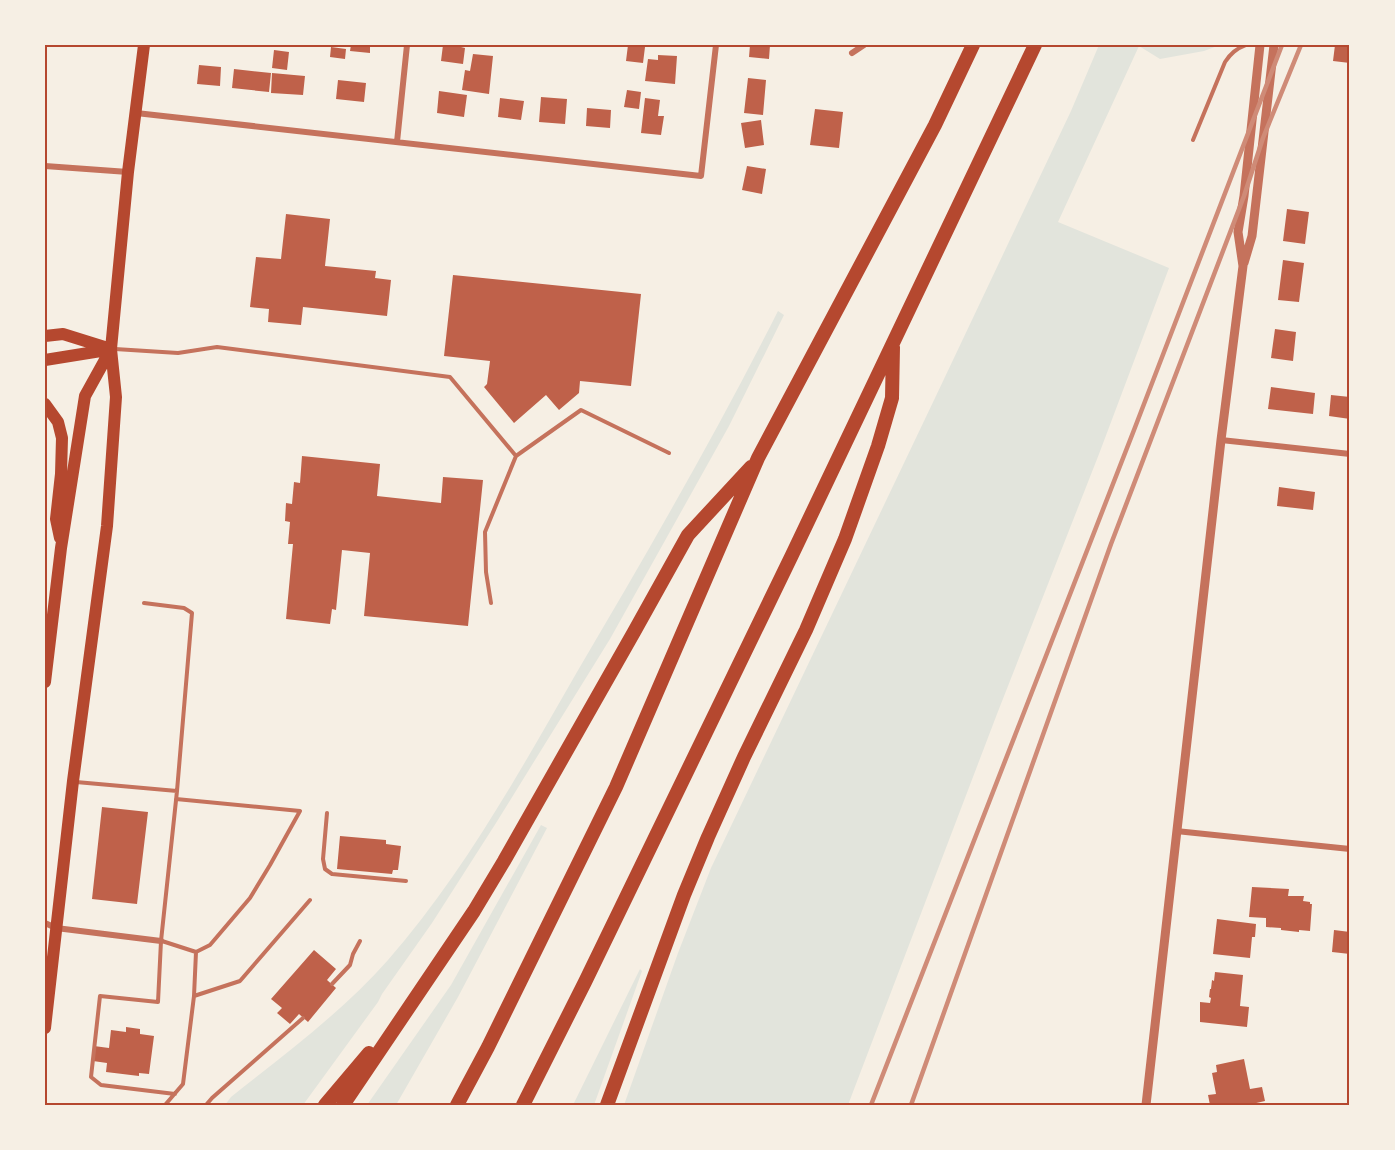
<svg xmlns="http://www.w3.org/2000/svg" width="1395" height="1150" font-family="'IBM Plex Sans',sans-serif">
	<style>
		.green { fill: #e2e4dc }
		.building { fill: #bf614a }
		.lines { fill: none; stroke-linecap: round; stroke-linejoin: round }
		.service { stroke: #c5725c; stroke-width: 4 }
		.minor { stroke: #c5725c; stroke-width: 6 }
		.tertiary { stroke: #c5725c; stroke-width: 9 }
		.primary { stroke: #b5482f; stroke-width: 12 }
		.motorway { stroke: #b5482f; stroke-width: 14 }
		.rail { stroke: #cf8b77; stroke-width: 4.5 }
		.neatline { fill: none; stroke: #b5482f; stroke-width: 2 }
	</style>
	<rect width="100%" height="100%" fill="#f6efe4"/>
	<path class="green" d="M1099 45H1220L1204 51 1160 59 1139 46 1058 222 1169 268 1099 454 997 714 848 1105H624L678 953 711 868 935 398 1071 111Z
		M778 311 784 315 729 426 610 639 496 823 432 923 382 994 378 1002 303 1105H225L231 1097C285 1054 342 1012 388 960 464 873 520 771 577 672 647 553 716 434 778 311Z
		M541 825 547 828 458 997 396 1105H367L451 985Z
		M640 969 642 971 594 1105H573Z"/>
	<path class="building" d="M351 45H370V53L350 51Z
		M443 45H462L461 47 465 48 463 64 441 61Z
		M628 45 645 47 643 63 626 61Z
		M750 45H770L769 59 749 57Z
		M1335 45H1350V63L1333 61Z
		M331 47 346 49 345 59 330 57Z
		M274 50 289 52 287 70 272 68Z
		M473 54 493 56 489 94 462 90 465 70 470 71Z
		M658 55 677 56 675 84 645 81 648 59 658 60Z
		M199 65 221 67 220 86 197 84Z
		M234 69 271 73 269 92 232 88Z
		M272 73 305 76 303 95 271 93Z
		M748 78 766 80 763 115 744 113Z
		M338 80 366 83 364 102 336 99Z
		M627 90 641 92 639 109 624 107Z
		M439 91 467 95 464 117 437 113Z
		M541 97 567 99 565 124 539 122Z
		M500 98 524 101 521 120 498 117Z
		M645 98 660 100 658 116H664L661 135 641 133Z
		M587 108 611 110 610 128 586 126Z
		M815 109 843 112 839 148 810 145Z
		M761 120 764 145 745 148 741 123Z
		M747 166 766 169 762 194 742 190Z
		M1287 209 1309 212 1305 244 1283 241Z
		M286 214 330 219 325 266 376 271 375 278 391 280 387 316 303 307 301 325 268 322 269 309 250 307 256 257 281 259Z
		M1283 260 1304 263 1299 302 1278 300Z
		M453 275 641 294 631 386 580 381 579 393 559 410 546 395 514 423 484 387 487 384 490 361 444 356Z
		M1275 329 1296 332 1293 361 1271 358Z
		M1271 387 1315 393 1313 414 1268 409Z
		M1331 395 1350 397V419L1329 416Z
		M302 456 380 464 377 496 441 503 443 477 483 480 468 626 364 616 370 553 342 550 336 610 332 609 330 624 286 619 293 544H288L290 522 285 521 286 503 292 504 294 482 300 483Z
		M1279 487 1315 492 1313 510 1277 506Z
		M102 807 148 812 137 904 92 899Z
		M340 836 386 840V844L401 846 398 870H393L392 874 337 869Z
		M1252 887 1289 889 1288 896H1304L1303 901 1310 902V904H1312L1310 931 1299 930V932L1281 930V928L1266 927V918L1249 917Z
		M1217 919 1256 924 1255 937H1252L1250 958 1213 954Z
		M1334 930 1350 932V954L1332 952Z
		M314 950 336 969 327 980 336 988 308 1022 299 1014 290 1024 277 1013 282 1008 271 999Z
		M1215 972 1243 975 1240 1006 1249 1007 1247 1027 1200 1022V1002L1210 1003 1211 998 1209 997 1210 989H1211L1212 980 1214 981Z
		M126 1027 140 1029V1034L154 1036 149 1074 139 1073V1076L106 1072 107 1063 93 1061 94 1046 109 1048 111 1030 126 1032Z
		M1244 1059 1250 1089 1262 1087 1265 1101 1252 1104V1105H1210L1208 1095 1216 1094 1212 1073 1217 1072 1216 1065Z"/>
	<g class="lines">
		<path class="service" d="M1193 140 1225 62C1231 53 1236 49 1246 45
			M115 349 178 353 217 347 450 377 516 456 581 410 669 453
			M491 603 486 572 485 532 516 456
			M76 782 177 791 192 613 184 608 144 603
			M327 813 323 859 325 869 332 874 406 881
			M162 941 196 952 210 945 250 898 270 865 300 811 176 799
			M196 952 194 996 240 981 310 900
			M332 984 350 965 353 954 360 941
			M175 1094 101 1085 91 1077 100 996 158 1002 161 941 177 791
			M165 1105 183 1084 194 996
			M206 1105 212 1098 303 1018"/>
		<path class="minor" d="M852 53 864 45
			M136 113 701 176 716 45
			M397 142 407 45
			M45 166 128 172
			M1221 440 1350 454
			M1176 831 1350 849
			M45 923 56 928 161 941"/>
		<path class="tertiary" d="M1244 263 1252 236 1274 45
			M1146 1105 1221 440 1243 266 1238 232 1244 196 1260 45"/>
		<path class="primary" d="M45 336 63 334 111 349
			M45 360 107 350
			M45 404 58 422 62 438 61 474 56 519 60 538
			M45 682 61 548 85 396 111 349
			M45 1028 73 781 107 526 116 397 111 349 128 172 144 45"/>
		<path class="motorway" d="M325 1105 369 1053
			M343 1105 474 911 504 861 634 632 688 535 751 467
			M457 1105 488 1047 616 787 758 458 935 125 973 45
			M523 1105 585 982 792 555 1035 45
			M607 1105 684 895 708 837 744 757 806 630 845 539 878 446 892 398 893 347"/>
		<path class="rail" d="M871 1105 1134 430 1282 45
			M911 1105 1111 544 1244 196 1263 138 1301 45"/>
	</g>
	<rect width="1395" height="1150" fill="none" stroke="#f6efe4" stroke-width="93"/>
	<rect x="46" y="46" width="1302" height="1058" class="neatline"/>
</svg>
